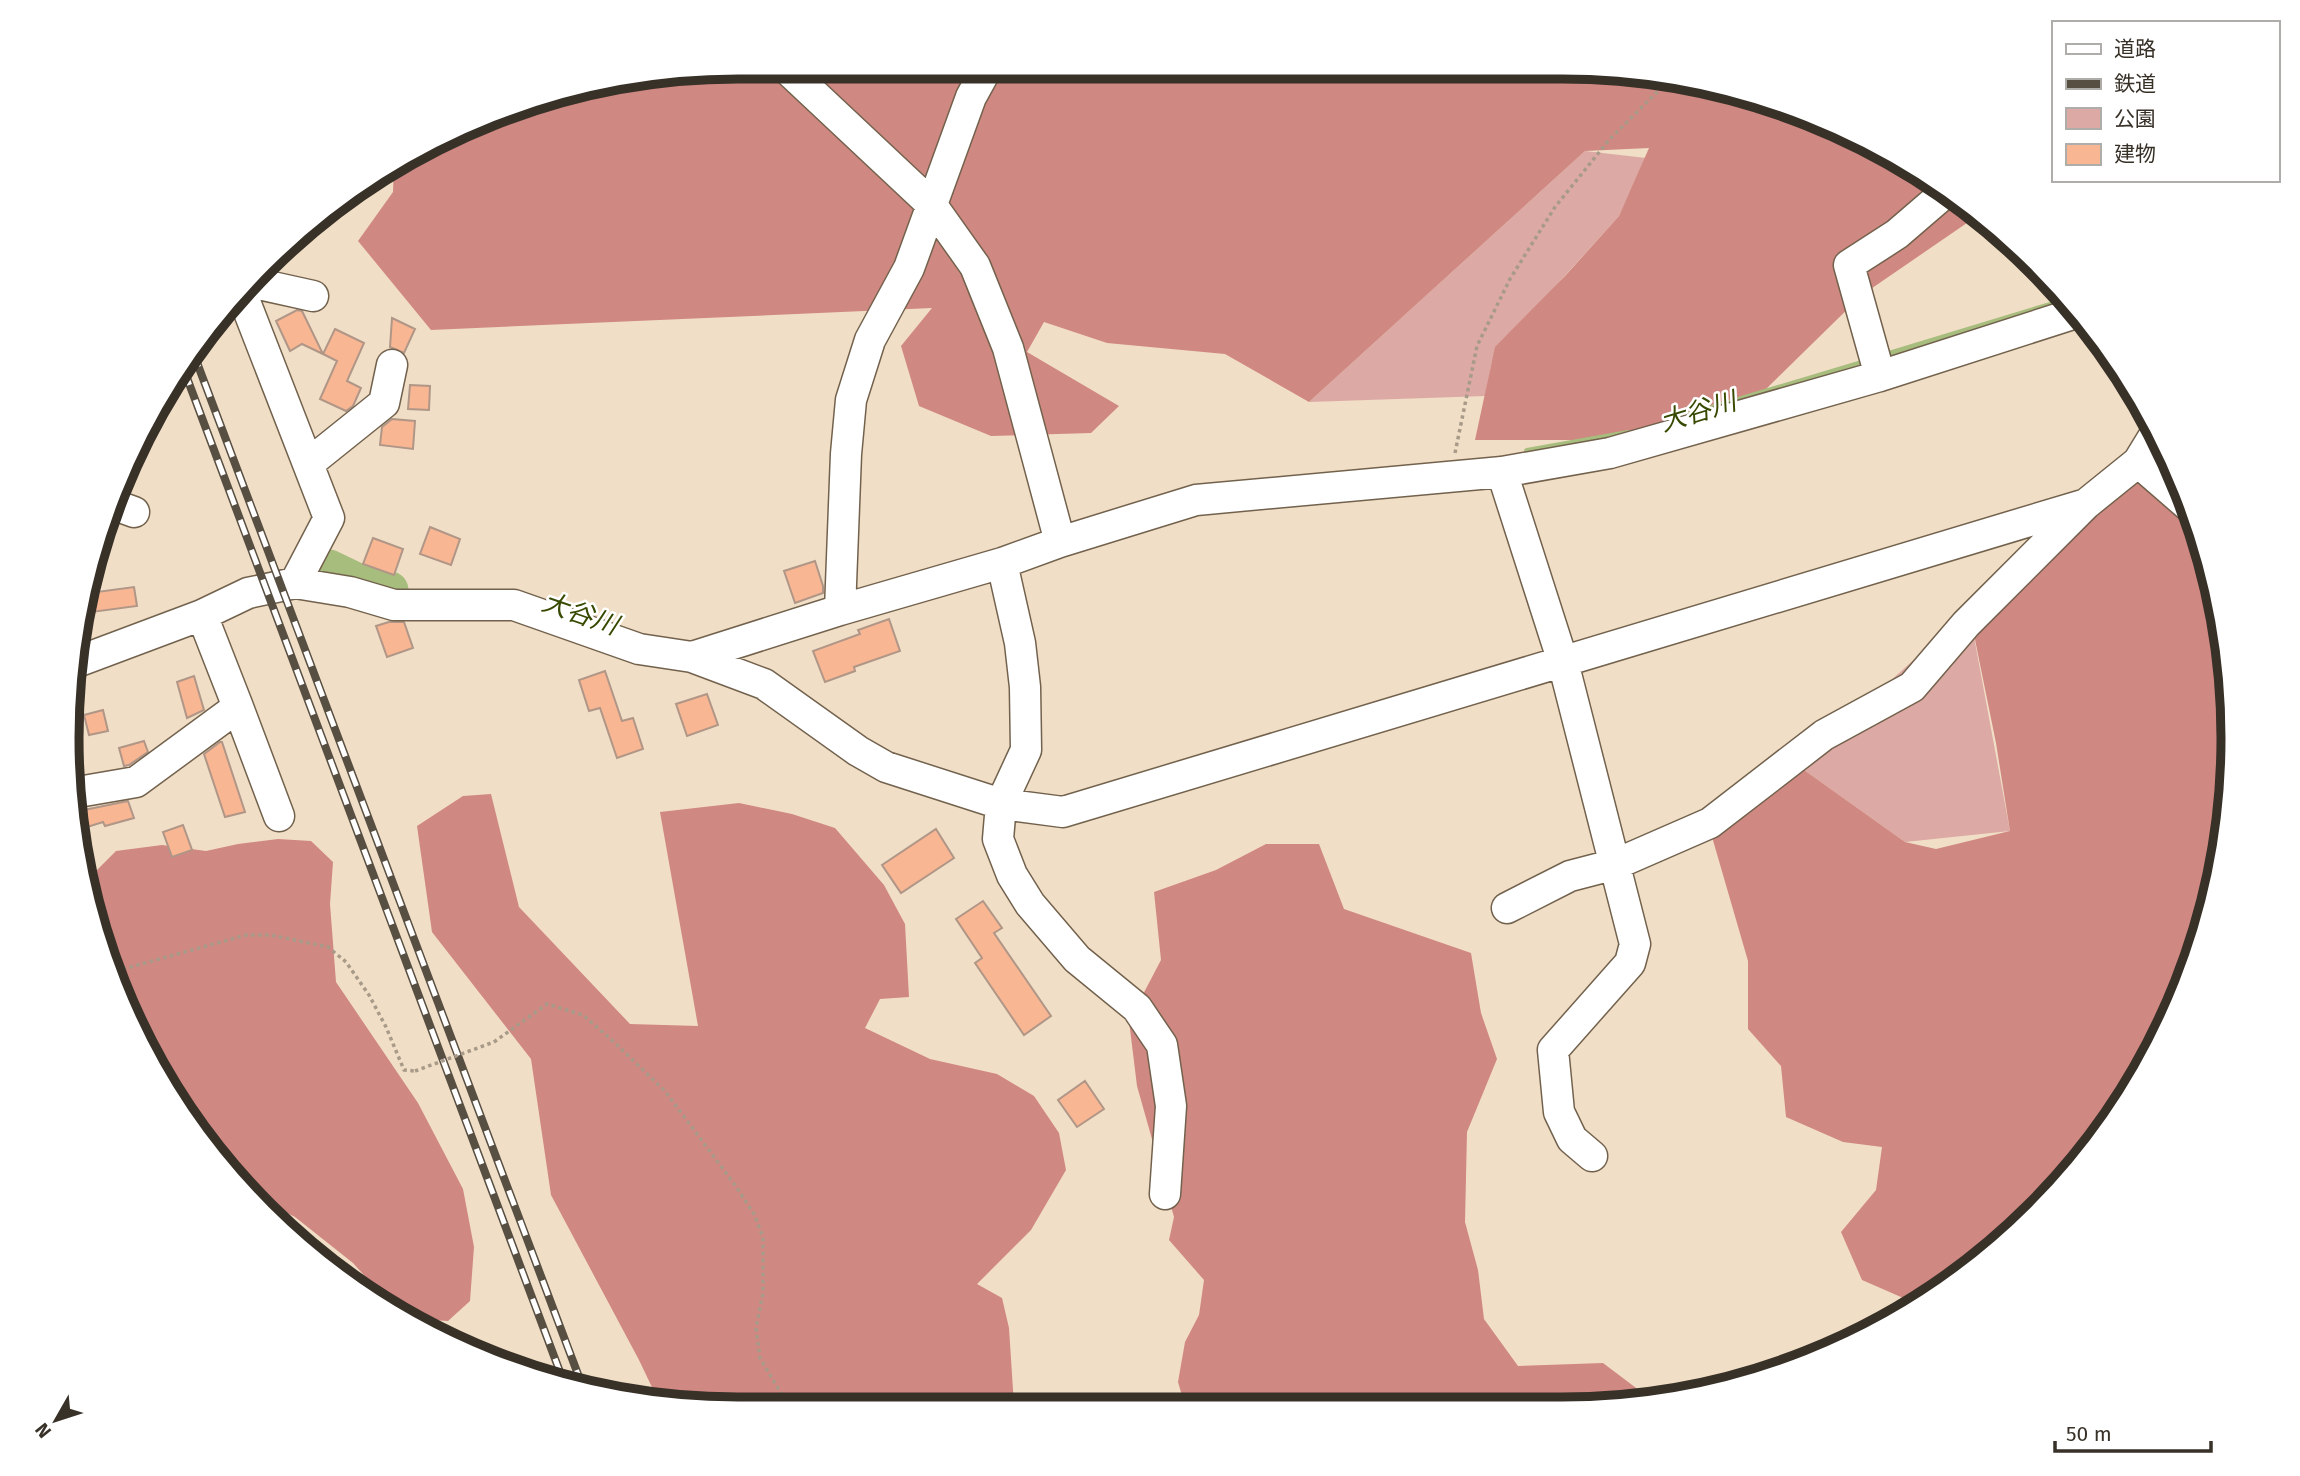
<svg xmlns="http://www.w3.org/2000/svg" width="2300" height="1476" font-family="'Fira Sans','Noto Sans JP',sans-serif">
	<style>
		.green { fill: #dca9a4 }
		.forest { fill: #d08882 }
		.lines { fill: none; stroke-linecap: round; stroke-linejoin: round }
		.stream { stroke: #a7bd7d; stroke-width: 6 }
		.river { stroke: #a7bd7d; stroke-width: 37 }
		.building { fill: #f8b693; stroke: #b09687; stroke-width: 2 }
		.minor-casing { stroke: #72624d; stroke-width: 33 }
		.path { stroke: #a89a88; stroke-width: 3.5; stroke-dasharray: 3.5 3.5; stroke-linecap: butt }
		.minor { stroke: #fff; stroke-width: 30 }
		.rail-casing { stroke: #584f43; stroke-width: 8 }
		.rail { stroke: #fff; stroke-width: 5; stroke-dasharray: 16; stroke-linecap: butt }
		.path-bridge { stroke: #a89a88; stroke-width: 3.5; stroke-dasharray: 3.5 3.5; stroke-linecap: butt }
		.labels { text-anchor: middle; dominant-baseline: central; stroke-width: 5; stroke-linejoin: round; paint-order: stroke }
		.water-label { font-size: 26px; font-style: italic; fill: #384900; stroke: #fff }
		.rim { fill: none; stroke: #383128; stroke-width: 9 }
	</style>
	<rect width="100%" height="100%" fill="#f1dec6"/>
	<path class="green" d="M1585 151 1646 158 1619 216 1552 290 1492 361 1485 396 1309 402Z
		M1969 610 2010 831 1905 842 1797 765Z"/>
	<path class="forest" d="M738 67 1649 72 1819 118 1971 206 1980 214 1862 295 1764 391 1616 440H1475L1495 347 1566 275 1619 216 1649 148 1585 151 1309 402 1225 354 1107 343 1044 322 1027 352 1119 406 1091 433 991 436 919 406 901 346 932 308 431 330 358 241 393 192 394 166 523 102Z
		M2148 470 2198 523 2228 651 2232 782 2211 912 2164 1035 2094 1147 1971 1270 1917 1304 1862 1280 1841 1232 1876 1190 1882 1147 1843 1142 1786 1117 1781 1066 1748 1029V961L1710 830 1797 765 1905 842 1936 849 2010 831 1996 743 1969 610Z
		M491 794 519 907 630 1024 698 1026 660 812 739 803 792 814 835 828 884 885 905 924 909 997 880 999 865 1028 930 1059 997 1074 1034 1096 1059 1133 1066 1170 1031 1230 977 1284 1002 1298 1009 1328 1014 1405 660 1404 639 1360 551 1195 531 1059 432 932 417 826 463 796Z
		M278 839 311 841 333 862 330 904 336 982 418 1103 463 1189 474 1247 470 1301 448 1321 417 1319 372 1284 353 1263 295 1217 264 1201 180 1111 89 912 86 881 116 851 162 845 206 851 238 844Z
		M1266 844H1319L1344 909 1471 953 1481 1013 1497 1059 1467 1132 1465 1222 1478 1270 1484 1319 1518 1366 1603 1363 1652 1400 1606 1408 1185 1406 1178 1382 1185 1342 1199 1315 1204 1280 1169 1240 1174 1217 1137 1086 1129 1021 1161 960 1154 892 1216 870Z"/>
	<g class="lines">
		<path class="stream" d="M1885 355 2070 299
			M1675 419 1868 361
			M1527 451 1628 433"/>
		<path class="river" d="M329 568 356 581 390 590"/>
	</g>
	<path class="building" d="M297 310 302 311 323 354 302 344 290 351 276 321Z
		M392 318 415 329 404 353 390 347Z
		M335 329 364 343 347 381 361 388 353 406 346 411 320 399 337 361 323 354Z
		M410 385 430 386 429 410 408 409Z
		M392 419 415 421 413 449 380 445 382 427Z
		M430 527 460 539 451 565 420 554Z
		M373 538 403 549 394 575 363 564Z
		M815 561 823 586V593L795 603 784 571Z
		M134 587 137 606 92 612 89 593Z
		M889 619 900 651 854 667 855 671 825 682 813 651 860 634 858 630Z
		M389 622H404L413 648 387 657 376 626Z
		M605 671 622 721 633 718 643 749 617 758 600 708 589 711 579 680Z
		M194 676 204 710 187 718 177 682Z
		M707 694 718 725 687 736 676 704Z
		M103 710 108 731 89 735 84 715Z
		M144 741 148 752 129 765 124 766 119 748Z
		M220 742H222L245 812 225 817 204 754Z
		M128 801 134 818 105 826 103 822 81 829 79 811Z
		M183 825 192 850 172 857 163 832Z
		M936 829 954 858 901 893 882 865Z
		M983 901 1002 928 994 933 1051 1016 1024 1035 975 963 982 958 956 919Z
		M1085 1081 1104 1109 1077 1127 1058 1100Z"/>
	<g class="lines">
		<defs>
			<path id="minor" d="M785 67 931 204 975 266 1008 348 1060 542
				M254 283 313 296
				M242 294 329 518 295 583
				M1880 376 1849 265 1897 234 1947 191
				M2138 462 2191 508
				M308 464 384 403 392 365
				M1502 472 1563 662 1635 944 1630 963 1553 1050 1559 1112 1572 1139 1592 1156
				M112 504 134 512
				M1002 563 1020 643 1025 687 1026 750 1001 804 998 839 1012 875 1030 904 1077 959 1137 1008 1162 1045 1171 1106 1165 1194
				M840 610 846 454 851 400 870 340 909 268 971 97 987 68
				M692 657 840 610 1002 563 1060 542 1196 500 1502 472 1610 453 1880 376 2079 312
				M74 663 202 615 248 593 295 583 350 592 394 605H514L639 649 692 657 764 684 858 751 886 767 1001 804 1063 812 2086 504
				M238 707 279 816
				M78 792 136 782 238 707 202 615
				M1507 908 1570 876 1616 864 1710 823 1824 735 1912 687 1966 624 2086 504 2138 462 2157 431"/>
		</defs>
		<use href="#minor" class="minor-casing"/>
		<path class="path" d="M1455 453 1477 346 1510 279 1555 207 1609 140 1671 78
			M116 971 246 935H271L328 947 346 962 369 995 386 1027 404 1070 415 1071
			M494 1042 547 1004 583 1015 614 1042 665 1091 735 1185 754 1214 763 1237V1293L756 1328 760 1358 782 1395 795 1404"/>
		<use href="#minor" class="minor"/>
		<defs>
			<path id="rail" d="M193 352 582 1385
				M184 370 563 1380"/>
		</defs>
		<use href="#rail" class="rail-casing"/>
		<use href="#rail" class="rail"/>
		<path class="path-bridge" d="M415 1071 494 1042"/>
	</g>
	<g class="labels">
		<g class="water-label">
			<text transform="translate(1698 412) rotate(-17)">大谷川</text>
			<text transform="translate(580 614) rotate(19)">大谷川</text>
		</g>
	</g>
	<path d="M0 0H2300V1476H0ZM738 79H1562A659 659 0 0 1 2221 738V738A659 659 0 0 1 1562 1397H738A659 659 0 0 1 79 738V738A659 659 0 0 1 738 79Z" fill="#fff" fill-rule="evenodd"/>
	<path class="rim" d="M738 79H1562A659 659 0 0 1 2221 738V738A659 659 0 0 1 1562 1397H738A659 659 0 0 1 79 738V738A659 659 0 0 1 738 79Z"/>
	<rect x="2052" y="21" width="228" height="161" fill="#ffffff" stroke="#afada9" stroke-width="2"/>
	<rect x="2066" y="44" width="35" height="10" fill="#ffffff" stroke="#afada9" stroke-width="2"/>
	<text x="2114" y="56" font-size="21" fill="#383128">道路</text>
	<rect x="2066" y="79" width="35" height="10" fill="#584f43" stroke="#afada9" stroke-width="2"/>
	<text x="2114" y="91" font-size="21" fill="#383128">鉄道</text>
	<rect x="2066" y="108" width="35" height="21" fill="#dca9a4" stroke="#afada9" stroke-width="2"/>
	<text x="2114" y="126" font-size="21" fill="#383128">公園</text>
	<rect x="2066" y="144" width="35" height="21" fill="#f8b693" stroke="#afada9" stroke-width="2"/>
	<text x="2114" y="161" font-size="21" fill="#383128">建物</text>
	<g transform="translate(56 1420) rotate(231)" stroke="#ffffff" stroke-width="5" paint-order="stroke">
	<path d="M0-5L12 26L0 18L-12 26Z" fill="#383128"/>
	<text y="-10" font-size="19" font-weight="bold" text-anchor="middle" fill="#383128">N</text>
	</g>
	<path d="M2055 1441v10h156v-10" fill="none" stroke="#383128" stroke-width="3.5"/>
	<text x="2066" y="1441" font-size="21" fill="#383128" stroke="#ffffff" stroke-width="5" paint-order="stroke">50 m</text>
</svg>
